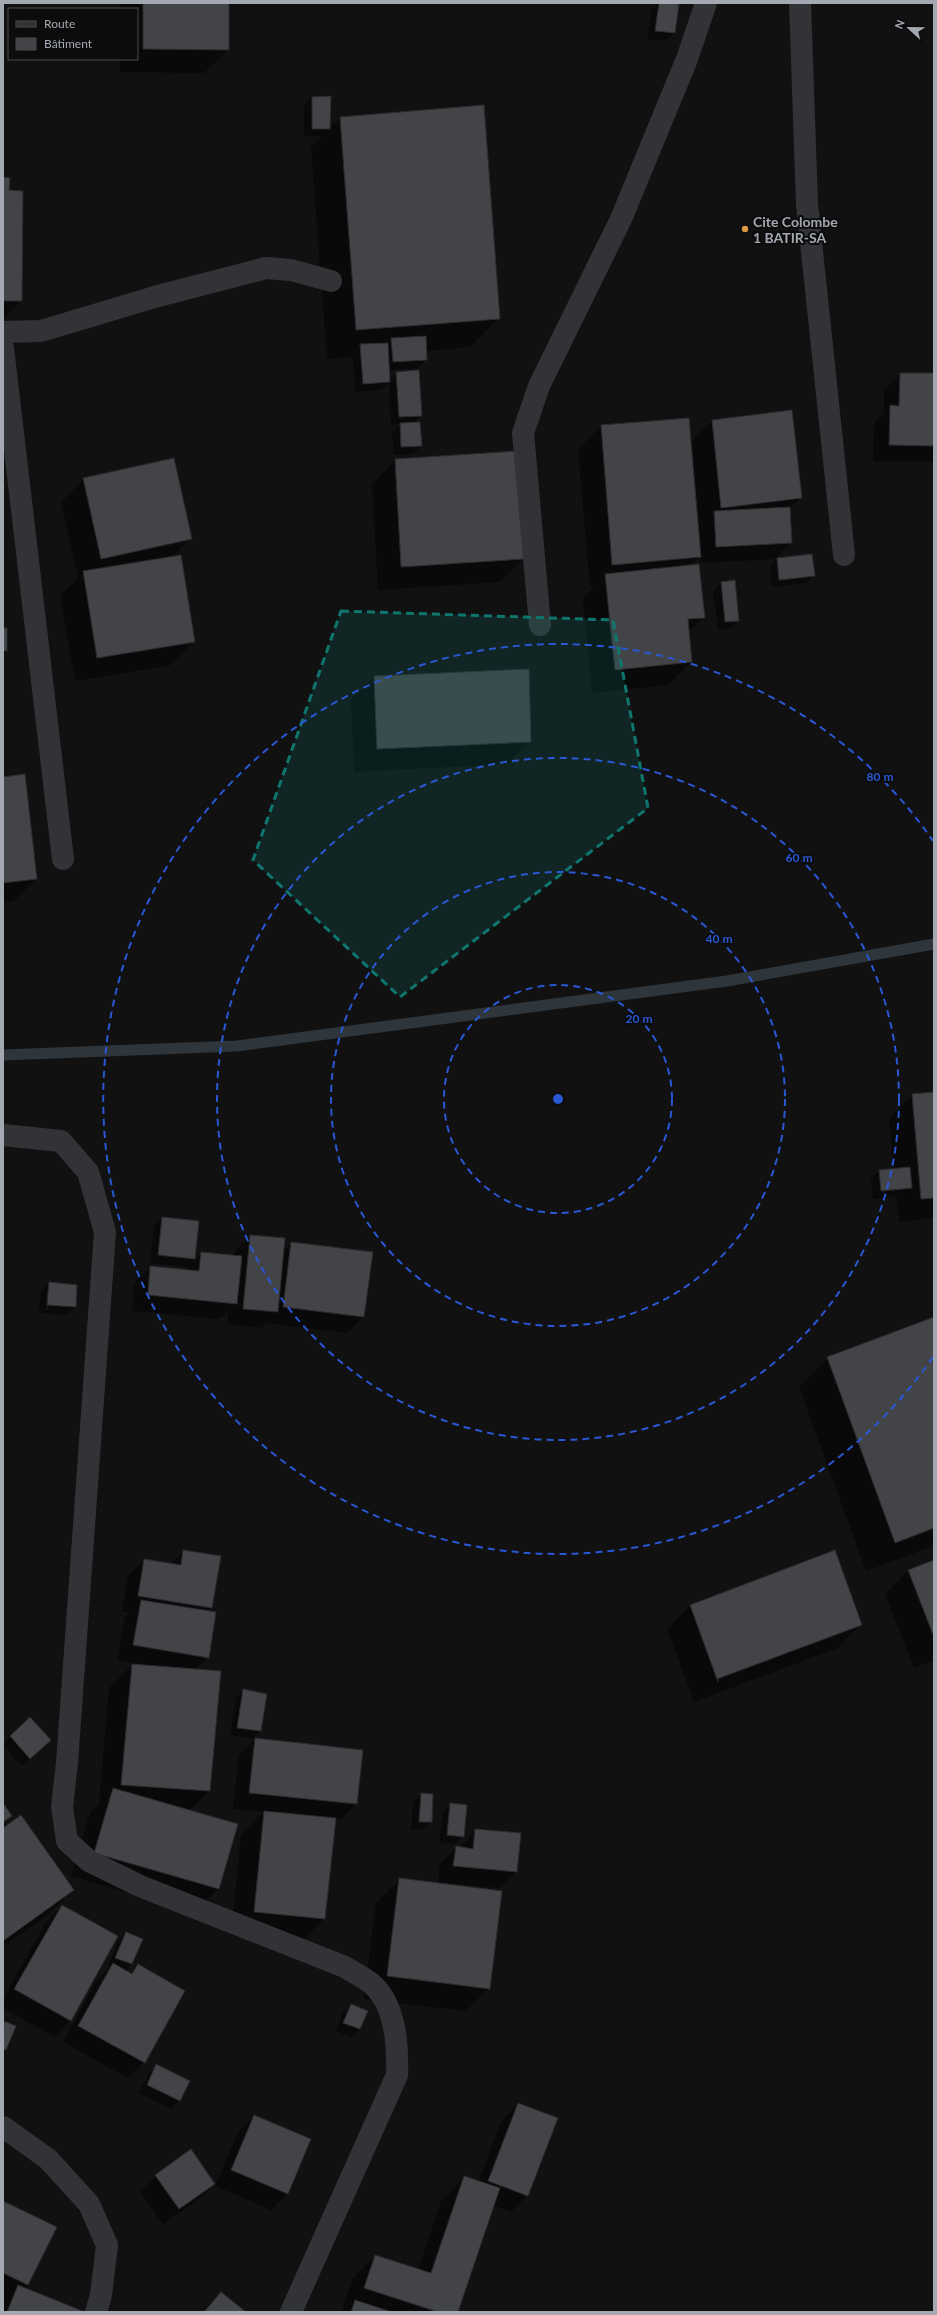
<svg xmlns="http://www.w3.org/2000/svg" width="937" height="2315" font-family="Lato,sans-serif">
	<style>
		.shadow { fill: #0007; fill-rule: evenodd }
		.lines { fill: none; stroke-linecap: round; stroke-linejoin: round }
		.stream { stroke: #2e363b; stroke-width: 11 }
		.building { fill: #434447; stroke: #2b2b2e }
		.minor { stroke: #323336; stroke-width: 22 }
		.marked { fill: #0f766e; fill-opacity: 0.2; stroke: #0f766e; stroke-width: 3; stroke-dasharray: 8 5; stroke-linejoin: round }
		.ring { fill: none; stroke: #2a57d4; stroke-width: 2; stroke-dasharray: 7 5 }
		.poi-dot { fill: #d99a42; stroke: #0c0c0d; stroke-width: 1.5 }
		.labels { text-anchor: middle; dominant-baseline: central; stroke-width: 4; stroke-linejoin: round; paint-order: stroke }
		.poi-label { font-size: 14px; font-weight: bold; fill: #a4a9b1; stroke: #0c0c0d; text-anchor: start }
		.centre { fill: #2a57d4; stroke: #0c0c0d; stroke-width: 2 }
		.ring-label { font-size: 12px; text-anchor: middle; font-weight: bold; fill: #2a57d4; stroke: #0c0c0d; stroke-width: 4; stroke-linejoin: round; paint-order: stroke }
	</style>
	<rect width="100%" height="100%" fill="#111112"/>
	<path class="shadow" d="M121 3H228V50L204 73 120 72V59H137V9H121Z
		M659 3 678 5 674 33 666 41 648 39 651 10Z
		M312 98 329 129 340 118 499 318 470 347 426 351V360L418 368 389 370V380L397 373 421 415 413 424 421 446 413 454 394 455 392 433 400 424 391 425 389 383 381 390 355 392 353 357 327 359 311 147 322 136H304V106Z
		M3 178 8 191 22 192 21 301 3 319Z
		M900 374H934V462L873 461 874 423 884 413V390Z
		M791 411 801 498 789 509 791 543 775 559 812 555 814 575 806 583 771 587 770 567 777 559 700 563V557L690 566 704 617 688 633 691 662 668 685 592 693 583 598 594 587H590L578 449 601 426 690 442 712 421Z
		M516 452 523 559 500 582 378 590 372 484 395 460Z
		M84 479 191 538 171 558 194 641 171 665 75 681 60 595 78 578 61 502Z
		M721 583 738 621 730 629 718 630 713 591Z
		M528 670 530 741 507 764 354 772 351 700 374 677Z
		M3 778 36 879 13 902 3 903Z
		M934 1093V1218L899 1222 896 1196 873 1199 871 1179 879 1171 894 1170 889 1118 912 1095Z
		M162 1218 198 1222 194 1261 202 1253 234 1256V1252L250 1236 282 1252 292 1243 372 1253 363 1317 347 1333 266 1323 261 1328 227 1324 228 1311 220 1319 132 1311 134 1283 151 1267 185 1270 188 1267 150 1263 154 1226Z
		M49 1283 75 1307 67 1315 39 1313 41 1292ZM47 1291H49L48 1310H46Z
		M934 1318V1546L866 1571 799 1387 828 1358Z
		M184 1551 212 1608 207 1612 208 1657 195 1670 220 1672 209 1791 189 1811 237 1825 218 1889 195 1912 71 1876 90 1812 99 1804 109 1688 134 1663 117 1660 125 1617 129 1613 122 1611 128 1576 144 1560 170 1564Z
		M934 1561V1660L914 1668 885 1594 908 1571Z
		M690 1606 861 1624 838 1648 694 1702 667 1629Z
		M244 1690 260 1731 252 1739 230 1735 236 1698Z
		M11 1736 41 1748 22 1766 3 1745Z
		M255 1739 362 1751 356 1804 340 1820H335L324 1919 301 1942 231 1935 241 1835 264 1812 233 1809 239 1755Z
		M421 1794 432 1795 431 1822 423 1830H411L413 1802Z
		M451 1804 463 1836 455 1844 439 1843 443 1812Z
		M3 1830 73 1890 50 1913 3 1947Z
		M476 1830 520 1834 516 1872 499 1888 438 1882 440 1864 456 1848H459Z
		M399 1880 489 1988 466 2011 364 1999 376 1903Z
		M62 1906 70 2021 54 2037 3 2008V1999L46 1922Z
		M126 1933 141 1939 131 1964 125 1971 130 1974 138 1965 145 2062 128 2078 63 2042 97 1980 111 1967 108 1966 118 1941Z
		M351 2005 359 2029 351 2037 336 2031 343 2013Z
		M4 2023 5 2049 3 2052V2024Z
		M157 2065 188 2081 179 2101 171 2109 139 2093 149 2073Z
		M519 2104 557 2119 527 2196 511 2212 493 2205 457 2312 342 2311 352 2279 375 2256 418 2270 441 2201 464 2178 478 2182 502 2120Z
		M254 2116 310 2140 287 2194 271 2210 215 2186 238 2132Z
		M156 2176 214 2184 198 2200 163 2224 140 2192Z
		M3 2203 28 2285 24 2289 82 2312H3Z
		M221 2293 244 2312H203Z"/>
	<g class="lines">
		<path class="stream" d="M3 1055 237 1046 727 981 934 944"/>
	</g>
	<path class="building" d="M143 3H229V50L143 49Z
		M659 3 679 4 675 33 655 31Z
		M331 96 330 129H312V97Z
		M484 105 500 319 356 330 340 117Z
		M3 177 10 178 9 190 23 191 22 301H3Z
		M426 336 427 360 393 362 391 338Z
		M388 343 390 382 363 384 360 344Z
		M419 370 422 416 399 417 396 372Z
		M900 373H934V446L889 445 890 405 899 406Z
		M792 410 802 498 721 508 712 420Z
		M689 418 701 557 612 565 601 425Z
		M420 422 422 446 401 447 400 423Z
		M517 451 524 559 401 567 395 459Z
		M174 458 192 539 101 559 83 478Z
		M790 507 792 543 716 547 714 511Z
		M812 554 815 576 779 580 777 558Z
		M181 555 195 642 97 658 83 571Z
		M699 564 705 618 688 619 692 662 615 670 605 574Z
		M735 580 739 621 725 622 721 582Z
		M3 628H7V651H3Z
		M529 669 531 742 377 749 374 676Z
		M25 774 37 879 3 883V777Z
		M934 1092V1198L921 1199 912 1094Z
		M910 1167 912 1188 881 1191 879 1170Z
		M162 1217 199 1221 195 1259 158 1255Z
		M250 1235 285 1238 278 1312 243 1309Z
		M291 1242 373 1252 364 1317 283 1307Z
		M201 1252 242 1256 237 1304 148 1295 150 1266 199 1271Z
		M49 1282 77 1285 76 1307 47 1305Z
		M934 1317V1528L895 1543 827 1357Z
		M183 1550 221 1556 212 1608 138 1596 144 1559 181 1565Z
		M835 1550 862 1625 717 1679 718 1682 690 1605Z
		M934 1560V1637L908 1570Z
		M141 1600 216 1612 209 1658 133 1645Z
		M132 1664 221 1671 210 1791 121 1785Z
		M243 1689 267 1694 261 1731 237 1728Z
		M30 1717 51 1740 30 1759 10 1736Z
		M255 1738 363 1750 357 1804 249 1793Z
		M113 1788 238 1824 219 1889 94 1853Z
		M421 1793 433 1794 432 1822H419Z
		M3 1803 12 1816 3 1822Z
		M450 1803 467 1805 464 1837 447 1835Z
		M264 1811 336 1818 325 1919 254 1912Z
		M21 1815 74 1890 3 1941V1828Z
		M475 1829 521 1833 517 1872 453 1866 456 1846 473 1849Z
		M399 1878 502 1891 490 1989 387 1976Z
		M62 1905 118 1936 71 2021 14 1989Z
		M126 1932 143 1939 132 1964 115 1958Z
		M113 1963 132 1974 138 1964 185 1991 145 2063 78 2026Z
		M351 2004 368 2011 360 2029 343 2023Z
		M4 2021 16 2026 6 2050 3 2049Z
		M156 2064 190 2081 180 2101 147 2085Z
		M518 2103 558 2118 528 2196 488 2181Z
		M254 2115 311 2139 288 2194 231 2170Z
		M191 2149 215 2184 179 2209 155 2175Z
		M464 2176 500 2188 458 2312H438L364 2288 375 2255 431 2273Z
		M3 2201 57 2227 28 2285 3 2273Z
		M18 2285 85 2312H7Z
		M221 2292 246 2312H204Z
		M355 2300 392 2312H351Z"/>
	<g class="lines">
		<path class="minor" d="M800 3 807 204 844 555
			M3 332 41 331 158 296 266 268 291 270 331 281
			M3 348 63 859
			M540 625 523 433 539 386 621 219 687 59 706 3
			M3 1135 61 1141 88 1172 105 1232 67 1763 62 1807 67 1841 89 1861 140 1886 345 1967C354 1973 366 1978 374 1986 396 2007 398 2047 397 2075L291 2312
			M3 2127 48 2159 89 2204 107 2245 101 2295 96 2312"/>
	</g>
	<path class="marked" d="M341 611 613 620 648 808 400 997 253 860Z"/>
	<g class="ring">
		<circle cx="558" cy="1099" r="114"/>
		<circle cx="558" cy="1099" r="227"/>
		<circle cx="558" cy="1099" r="341"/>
		<path d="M933 1357A455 455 0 1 1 933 841"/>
	</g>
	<circle class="poi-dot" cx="745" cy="229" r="4"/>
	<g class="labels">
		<g class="poi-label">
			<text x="753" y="221">Cite Colombe<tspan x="753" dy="16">1 BATIR-SA</tspan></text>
		</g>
	</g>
	<circle cx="558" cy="1099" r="6" class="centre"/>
	<g class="ring-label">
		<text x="880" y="781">80 m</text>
		<text x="799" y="862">60 m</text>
		<text x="719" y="943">40 m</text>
		<text x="639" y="1023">20 m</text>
	</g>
	<rect width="937" height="2315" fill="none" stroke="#a4a9b1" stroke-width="8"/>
	<rect x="8" y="8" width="130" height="52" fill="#0c0c0d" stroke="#494b4f"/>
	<rect x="16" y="21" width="20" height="6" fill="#323336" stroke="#494b4f"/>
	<text x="44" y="28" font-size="12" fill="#a4a9b1">Route</text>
	<rect x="16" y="38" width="20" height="12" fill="#434447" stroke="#494b4f"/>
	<text x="44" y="48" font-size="12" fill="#a4a9b1">Bâtiment</text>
	<g transform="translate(909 28) rotate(292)" stroke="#0c0c0d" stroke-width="3" paint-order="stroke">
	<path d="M0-3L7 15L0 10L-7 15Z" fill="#a4a9b1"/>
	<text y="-6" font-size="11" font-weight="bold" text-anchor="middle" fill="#a4a9b1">N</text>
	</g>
</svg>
